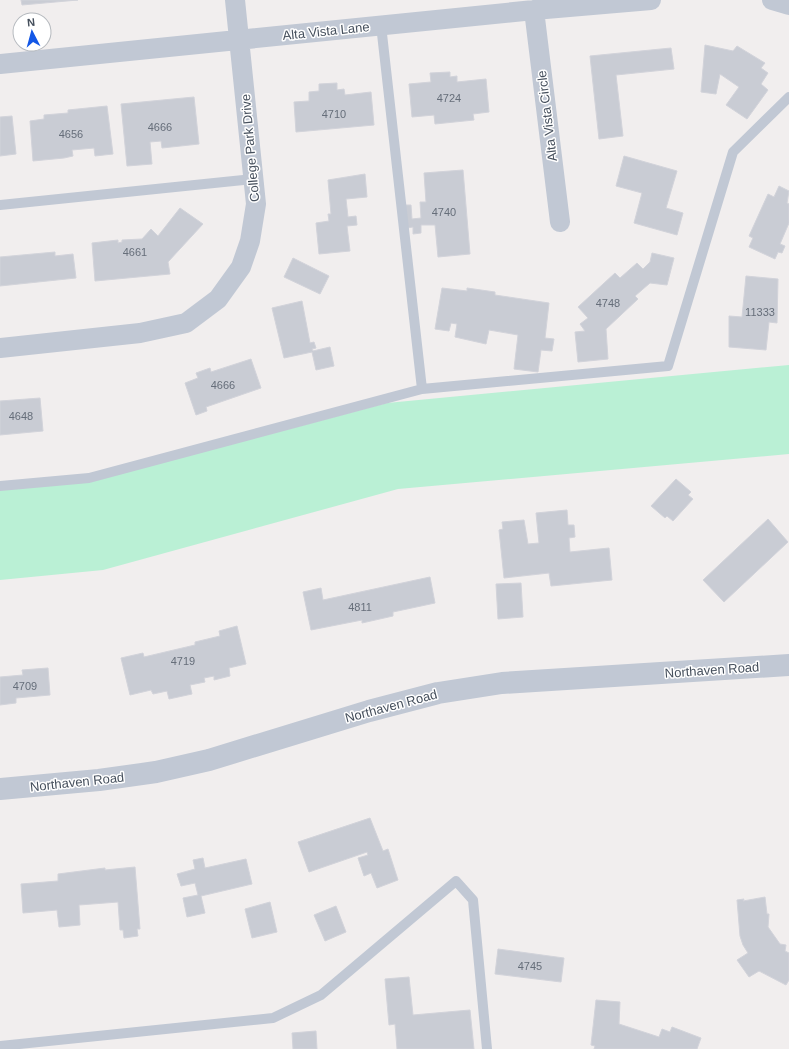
<svg xmlns="http://www.w3.org/2000/svg" width="789" height="1049" font-family="Helvetica,sans-serif">
	<style>
		.green { fill: #baf0d5 }
		.building { fill: #c9ccd4; stroke: #d2d3da }
		.lines { fill: none; stroke-linecap: round; stroke-linejoin: round }
		.service { stroke: #c1c8d4; stroke-width: 10 }
		.minor { stroke: #c1c8d4; stroke-width: 20 }
		.tertiary { stroke: #c1c8d4; stroke-width: 22 }
		.labels { text-anchor: middle; dominant-baseline: central; stroke-width: 3; stroke-linejoin: round; paint-order: stroke }
		.number-label { font-size: 11px; fill: #666e7a }
		.street-label { font-size: 13px; fill: #454f5c; stroke: #fff }
	</style>
	<rect width="100%" height="100%" fill="#f1eeee"/>
	<path class="green" d="M789 365V454L398 489 103 570 0 580V490L88 482 387 403Z"/>
	<path class="building" d="M21 0H78L22 5Z
		M705 45 733 51 737 46 765 63 761 68 768 73 761 84 768 90 747 119 726 105 739 87 720 74 716 94 701 92Z
		M671 48 674 69 616 75 623 136 599 139 590 56Z
		M450 72V77L457 76V82L486 79 489 112 473 114 474 120 435 124 434 115 412 117 409 84 431 82 430 73Z
		M337 83V90L344 89 345 95 371 92 374 125 296 132 294 102 309 101V92L319 91V84Z
		M194 97 199 144 162 148 161 141 150 142 152 164 127 166 121 104Z
		M107 106 113 154 95 156 94 148 72 150 73 156 64 158 33 161 30 121 44 119V115L68 113V110Z
		M12 116 16 154 0 156V117Z
		M624 156 677 171 666 208 683 213 677 235 634 223 642 193 616 186Z
		M463 170 470 254 438 257 435 225H421V233L413 234V227L407 228 405 205H411L412 219 421 218 420 202H426L424 173Z
		M365 174 367 197 346 199 348 217 356 216 357 225 347 226 350 251 319 254 316 223 329 221 328 214H331L328 180Z
		M779 186 789 191 787 203 789 204V223L780 244 785 246 782 253 778 252 775 259 749 247 753 238 749 236 768 194 774 197Z
		M180 208 203 224 168 262 170 274 95 281 92 243 118 240V243L122 242V240L142 239 151 229 158 236Z
		M55 252V256L73 254 76 278 0 286V257Z
		M652 253 674 258 667 285 650 283 635 296 638 299 606 329 608 359 578 362 575 332 585 331 580 324 588 318 578 307 615 273 620 278 637 263 643 269 650 262Z
		M293 258 329 276 320 294 284 277Z
		M746 276 778 279 777 323 769 322 766 350 729 347V316L742 317Z
		M442 288 467 291V288L495 292V295L549 303 545 338 554 339 552 351 541 350 538 372 514 369 518 335 489 330 486 344 455 337 457 324 451 323 449 331 435 329Z
		M302 301 310 343 314 342 316 348 312 349 313 351 330 347 334 366 316 370 312 352 284 358 272 308Z
		M251 359 261 388 206 407 207 411 196 415 185 383 198 378 196 373 210 368 211 372Z
		M40 398 43 431 0 435V401Z
		M676 479 691 492 688 495 693 499 673 521 667 516 665 518 651 506Z
		M567 510 568 525H574L575 537 569 538 570 552 609 548 612 580 551 586 549 573 504 578 499 530 503 529 502 522 524 520 528 544 539 543 536 513Z
		M768 519 788 542 724 602 703 580Z
		M430 577 435 603 393 612V616L362 623V620L311 630 303 592 321 588 323 600Z
		M521 583 523 617 498 619 496 584Z
		M237 626 246 664 229 668 230 676 214 680V676L204 678 205 682 190 685 192 694 169 699 167 691 153 694 151 690 130 695 121 658 143 653 144 657 195 645V642L220 636 219 631Z
		M48 668 50 695 16 698V703L0 705V677L23 675 22 670Z
		M370 818 383 851 388 849 398 880 377 888 371 873 364 876 358 858 368 855 367 852 309 872 298 842Z
		M203 858 205 868 246 859 252 884 201 896 205 913 187 917 183 898 198 895 195 883 181 886 177 874 195 869 193 860Z
		M135 867 140 929H137L138 936 124 938 123 930H120L118 902 79 905 80 925 59 927 57 910 23 913 21 884 58 881V874L105 868V870Z
		M765 897 767 914H769L768 927 780 944 786 945 785 951 789 953V980L786 985 759 971 749 977 737 960 748 953 743 945 740 936 737 900 744 899 743 901Z
		M270 902 277 932 252 938 245 909Z
		M336 906 346 932 325 941 314 915Z
		M498 949 564 958 561 982 495 974Z
		M409 977 413 1015 470 1010 474 1049H397L395 1024 389 1025 385 979Z
		M596 1000 620 1002 619 1024 659 1037 662 1029 670 1032 672 1027 701 1038 697 1049H594L595 1046 591 1045Z
		M316 1031 317 1049H293L292 1033Z"/>
	<g class="lines">
		<path class="service" d="M0 205 253 179
			M422 389 668 366 733 152 789 97
			M0 486 89 478 422 389 381 25
			M0 1046 273 1018 321 995 456 881 473 900 487 1049"/>
		<path class="minor" d="M772 0 789 5
			M534 10 560 222
			M0 64 534 10 651 0
			M0 348 140 333 186 323 218 299 241 267 250 241 256 204 235 0"/>
		<path class="tertiary" d="M0 789 99 780 156 772 209 760 369 711 438 693 502 683 789 665"/>
	</g>
	<g class="labels">
		<g class="number-label">
			<text x="449" y="98">4724</text>
			<text x="334" y="114">4710</text>
			<text x="160" y="127">4666</text>
			<text x="71" y="134">4656</text>
			<text x="444" y="212">4740</text>
			<text x="135" y="252">4661</text>
			<text x="608" y="303">4748</text>
			<text x="760" y="312">11333</text>
			<text x="223" y="385">4666</text>
			<text x="21" y="416">4648</text>
			<text x="360" y="607">4811</text>
			<text x="183" y="661">4719</text>
			<text x="25" y="686">4709</text>
			<text x="530" y="966">4745</text>
		</g>
		<g class="street-label">
			<text transform="translate(326 31) rotate(-6)">Alta Vista Lane</text>
			<text transform="translate(547 116) rotate(-97)">Alta Vista Circle</text>
			<text transform="translate(250 148) rotate(-95)">College Park Drive</text>
			<text transform="translate(712 670) rotate(-4)">Northaven Road</text>
			<text transform="translate(391 706) rotate(-15)">Northaven Road</text>
			<text transform="translate(77 782) rotate(-6)">Northaven Road</text>
		</g>
	</g>
	<g transform="translate(32 32) rotate(354)"><circle r="19" fill="#ffffff" stroke="#b5b9be"/>
	<path d="M0-3L7 15L0 10L-7 15Z" fill="#1357e6"/>
	<text y="-6" font-size="11" font-weight="bold" text-anchor="middle" fill="#454f5c">N</text>
	</g>
</svg>
